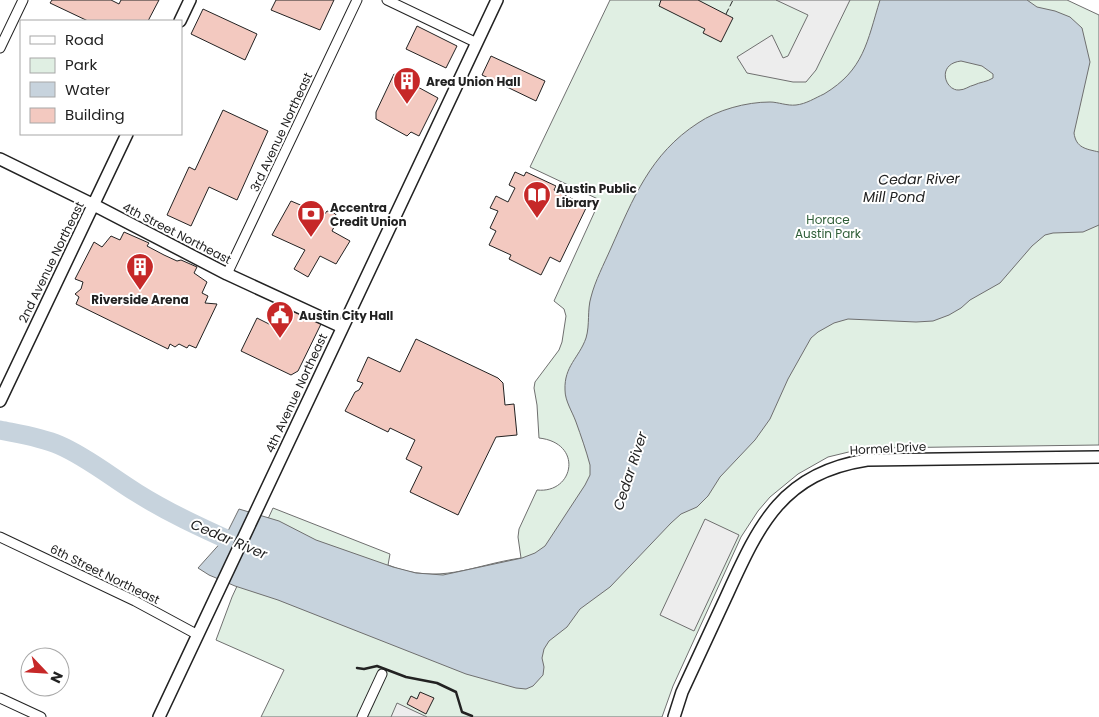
<svg xmlns="http://www.w3.org/2000/svg" width="1099" height="717" font-family="Poppins,sans-serif">
	<style>
		.green { fill: #e0efe3; stroke: #6f6f6f }
		.parking { fill: #ededed; stroke: #6f6f6f }
		.water { fill: #c7d3dd; stroke: #6f6f6f; fill-rule: evenodd }
		.lines { fill: none; stroke-linecap: round; stroke-linejoin: round }
		.river { stroke: #c7d3dd; stroke-width: 19 }
		.building { fill: #f3c9c0; stroke: #222 }
		.minor-casing { stroke: #222; stroke-width: 11 }
		.tertiary-casing { stroke: #222; stroke-width: 14 }
		.minor { stroke: #fff; stroke-width: 9 }
		.tertiary { stroke: #fff; stroke-width: 11 }
		.fence { stroke: #222; stroke-width: 1; stroke-dasharray: 6 2.5; stroke-linecap: butt }
		.wall { stroke: #222; stroke-width: 2.5 }
		.labels { text-anchor: middle; dominant-baseline: central; stroke-width: 4; stroke-linejoin: round; paint-order: stroke }
		.poi-label { font-size: 12px; font-weight: bold; fill: #222; stroke: #fff; text-anchor: start }
		.street-label { font-size: 12px; fill: #222; stroke: #fff }
		.park-label { font-size: 12px; fill: #2f5e38; stroke: #fff }
		.water-label { font-size: 14px; font-style: italic; fill: #222; stroke: #fff }
	</style>
	<rect width="100%" height="100%" fill="#fff"/>
	<path class="green" d="M610 0H1067L1099 15V445L875 448 857 450 828 457 798 474 770 497 758 511 741 537 673 686 662 717H261L284 670 216 640 232 597 273 508 390 554 388 565C440 586 472 565 521 558L518 537 519 529 537 490C574 494 584 443 539 438L537 405 534 388 535 382 559 350 562 342 566 316 564 309 554 301 600 200 530 167Z"/>
	<path class="parking" d="M776 0H850L816 70 806 82H793L747 73 737 57 772 35 783 58 788 56 808 15Z
		M705 519 739 535 694 631 660 615Z
		M397 703 427 717H391Z"/>
	<path class="water" d="M880 0H1027L1037 7 1055 11 1070 17 1082 28 1090 62 1074 133C1076 148 1086 149 1099 152V225L1083 232 1053 233 1045 235 1032 246 1000 283 970 300 961 308 949 315 933 321 916 322 848 319 834 323 818 332 811 338 788 379 770 419 755 440 720 477 708 496 697 507 681 514 671 523 610 587 580 609 567 627 549 641 544 649 542 658 544 667 543 675 533 686 526 689 516 688 466 674 278 600 235 586 209 575 198 568 224 539 239 509 279 521 316 540 393 567 416 573 443 575 522 558 535 553 545 546 585 485 590 475V465C586 450 581 436 576 422 572 411 565 401 565 390 564 366 579 358 586 338 590 325 587 310 591 297 595 281 604 264 611 248 633 199 650 154 698 123 717 110 746 102 770 102 778 102 787 106 796 105 806 104 815 98 824 94 864 70 867 42 880 0ZM961 61 982 66 993 74V78C987 82 980 82 974 85 969 86 965 90 959 90 945 91 936 64 961 61Z"/>
	<g class="lines">
		<path class="river" d="M0 430C20 434 41 437 59 445 87 457 111 477 137 493 172 515 209 531 246 548"/>
	</g>
	<path class="building" d="M52 0H111L119 4 121 0H159L148 21H88L50 3Z
		M276 0H334L320 30 271 10Z
		M661 0H698L733 18 721 42 703 33 705 29 659 6Z
		M203 9 257 34 245 60 191 34Z
		M417 26 457 46 446 68 406 49Z
		M491 56 545 81 536 101 482 75Z
		M394 74 438 98 419 136 411 132 407 136 376 119V112Z
		M223 110 268 131 237 200 209 187 191 226 167 215 189 167 195 170Z
		M515 172 524 176 526 172 556 186 554 190 587 206 560 262 550 257 541 275 509 259 511 255 489 245 496 231 490 228 498 211 490 208 496 196 508 202 515 188 509 185Z
		M291 201 324 215 327 211 336 214 331 223 335 225 332 231 350 241 336 264 320 256 308 277 294 269 305 250 272 235Z
		M124 232 149 243 147 246 164 255 177 261 181 260 197 267 194 273 207 282 202 293 208 296 205 303 217 304 196 348 189 345 187 348 179 344 175 347 170 344 168 349 76 304 79 297 75 294 81 289 83 282 75 279 94 242 102 247 111 236 120 240Z
		M288 309 321 324 298 371 291 375 241 351 257 318 277 328Z
		M416 339 498 378 503 383 505 405 514 404 517 435 496 437 458 515 410 492 422 467 406 459 415 440 390 428 388 432 345 411 355 392 359 390 363 383 357 381 368 357 400 372Z
		M420 692 434 698 426 714 407 704 411 696 417 699Z"/>
	<g class="lines">
		<defs>
			<path id="minor" d="M387 0 477 43
				M0 48 23 0
				M227 274 357 0
				M0 537 135 601 198 635
				M0 698 41 717
				M362 717 382 674"/>
			<path id="tertiary" d="M180 21 190 0
				M0 159 94 205 227 274 342 327
				M0 401 127 134
				M159 717 497 0
				M674 717 682 692C697 659 712 627 727 595 759 525 782 473 867 460L1099 457"/>
		</defs>
		<use href="#minor" class="minor-casing"/>
		<use href="#tertiary" class="tertiary-casing"/>
		<use href="#minor" class="minor"/>
		<use href="#tertiary" class="tertiary"/>
		<path class="fence" d="M726 14 733 0"/>
		<path class="wall" d="M357 668 364 669 377 666 406 677 437 683 456 692 462 712 472 716"/>
	</g>
	<defs>
		<symbol id="building-pin" viewBox="-11 -11 22 30"><path d="M0 17L-7.5 6A9.5 9.5 0 1 1 7.5 6Z" fill="#c62828" stroke="#fff"/><path d="M-4-6H4V6H1V3H-1V6H-4ZM-2.5-4.3h1.7v1.8h-1.7ZM.8-4.3h1.7v1.8H.8ZM-2.5-1h1.7V.8h-1.7ZM.8-1h1.7V.8H.8Z" fill="#fff"/></symbol>
		<symbol id="library-pin" viewBox="-11 -11 22 30"><path d="M0 17L-7.5 6A9.5 9.5 0 1 1 7.5 6Z" fill="#c62828" stroke="#fff"/><path d="M-6-4Q-3-5.5-.7-3.5V5Q-3 3-6 4ZM6-4Q3-5.5 .7-3.5V5Q3 3 6 4Z" fill="#fff"/></symbol>
		<symbol id="bank-pin" viewBox="-11 -11 22 30"><path d="M0 17L-7.5 6A9.5 9.5 0 1 1 7.5 6Z" fill="#c62828" stroke="#fff"/><path d="M-6-4H6V4H-6ZM0-2.3a2.3 2.3 0 1 0 0 4.6a2.3 2.3 0 1 0 0-4.6Z" fill="#fff"/></symbol>
		<symbol id="civic-pin" viewBox="-11 -11 22 30"><path d="M0 17L-7.5 6A9.5 9.5 0 1 1 7.5 6Z" fill="#c62828" stroke="#fff"/><path d="M-.6-6.5H3V-4.5H.6V-3L4-1V1h2V6H-6V1h2V-1L-.6-3ZM-1.2 2.5V6h2.4V2.5Z" fill="#fff"/></symbol>
	</defs>
	<g fill-rule="evenodd">
		<use href="#building-pin" x="391" y="65" width="32" height="43"/>
		<use href="#library-pin" x="521" y="179" width="32" height="43"/>
		<use href="#bank-pin" x="295" y="198" width="32" height="43"/>
		<use href="#building-pin" x="124" y="251" width="32" height="43"/>
		<use href="#civic-pin" x="264" y="299" width="32" height="43"/>
	</g>
	<g class="labels">
		<g class="poi-label">
			<text x="426" y="81">Area Union Hall</text>
			<text x="556" y="188">Austin Public<tspan x="556" dy="14">Library</tspan></text>
			<text x="330" y="207">Accentra<tspan x="330" dy="14">Credit Union</tspan></text>
			<text x="140" y="299" text-anchor="middle">Riverside Arena</text>
			<text x="299" y="315">Austin City Hall</text>
		</g>
		<g class="street-label">
			<text transform="translate(281 132) rotate(-65)">3rd Avenue Northeast</text>
			<text transform="translate(177 233) rotate(27)">4th Street Northeast</text>
			<text transform="translate(51 262) rotate(-64)">2nd Avenue Northeast</text>
			<text transform="translate(296 393) rotate(-65)">4th Avenue Northeast</text>
			<text transform="translate(888 448) rotate(-3)">Hormel Drive</text>
			<text transform="translate(105 574) rotate(26)">6th Street Northeast</text>
		</g>
		<g class="park-label">
			<text x="828" y="219">Horace<tspan x="828" dy="14">Austin Park</tspan></text>
		</g>
		<g class="water-label">
			<text transform="translate(919 179) rotate(-1)">Cedar River</text>
			<text x="894" y="197">Mill Pond</text>
			<text transform="translate(630 471) rotate(-72)">Cedar River</text>
			<text transform="translate(229 539) rotate(23)">Cedar River</text>
		</g>
	</g>
	<rect x="20" y="20" width="162" height="115" fill="#ffffff" stroke="#a7a7a7"/>
	<rect x="30" y="36" width="25" height="8" fill="#ffffff" stroke="#a7a7a7"/>
	<text x="65" y="45" font-size="15" fill="#222222">Road</text>
	<rect x="30" y="58" width="25" height="15" fill="#e0efe3" stroke="#a7a7a7"/>
	<text x="65" y="70" font-size="15" fill="#222222">Park</text>
	<rect x="30" y="82" width="25" height="15" fill="#c7d3dd" stroke="#a7a7a7"/>
	<text x="65" y="95" font-size="15" fill="#222222">Water</text>
	<rect x="30" y="108" width="25" height="15" fill="#f3c9c0" stroke="#a7a7a7"/>
	<text x="65" y="120" font-size="15" fill="#222222">Building</text>
	<g transform="translate(45 672) rotate(115)"><circle r="24" fill="#ffffff" stroke="#a7a7a7"/>
	<path d="M0-4L9 19L0 12L-9 19Z" fill="#c62828"/>
	<text y="-8" font-size="14" font-weight="bold" text-anchor="middle" fill="#222222">N</text>
	</g>
</svg>
